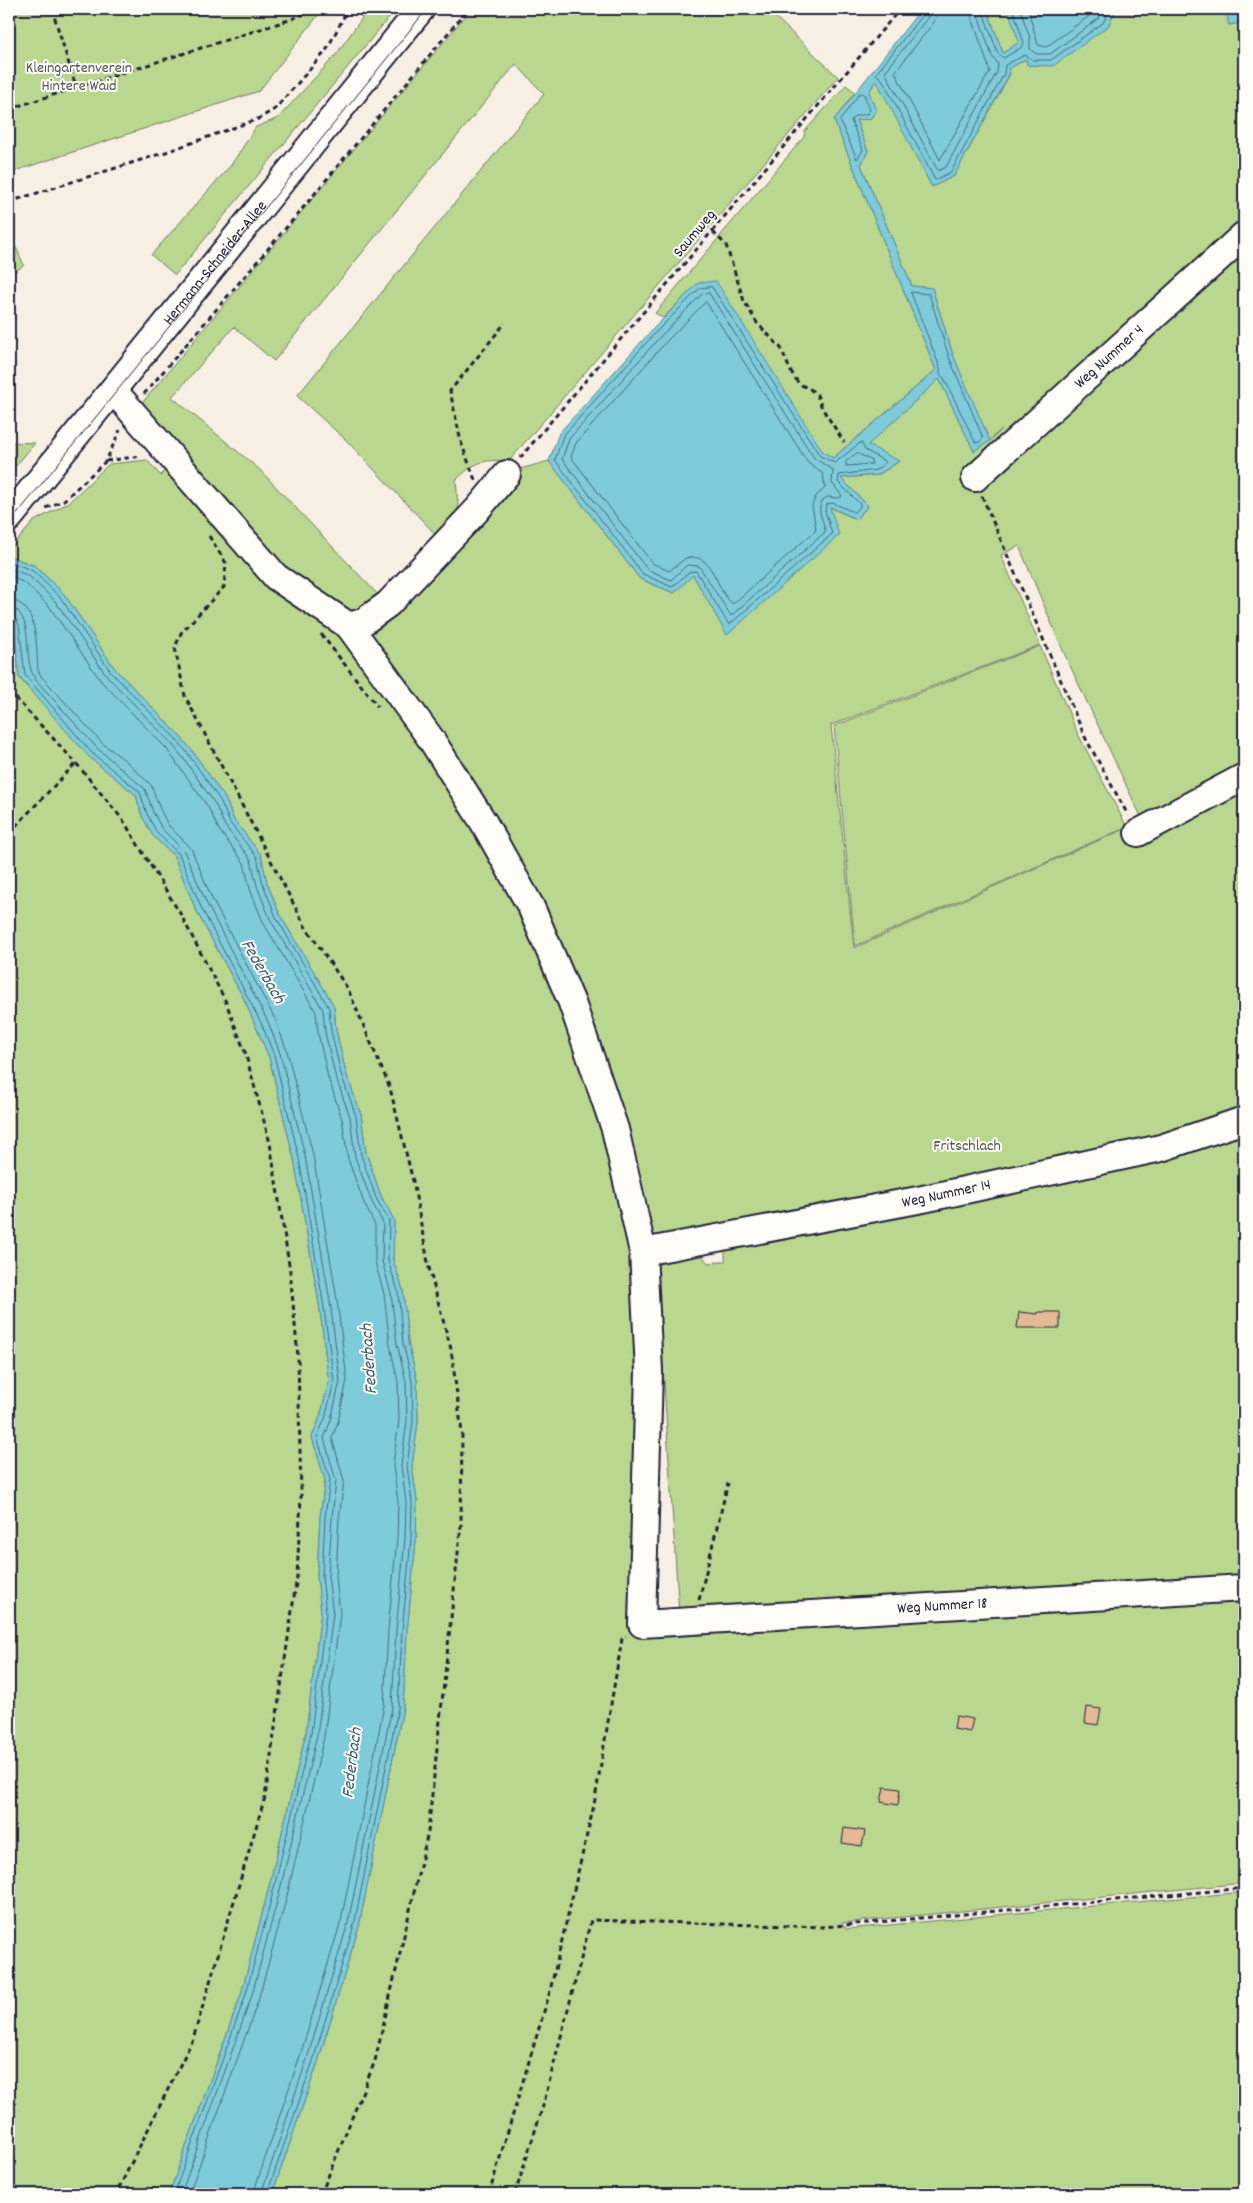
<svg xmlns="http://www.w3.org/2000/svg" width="1253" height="2203" font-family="Dekko,sans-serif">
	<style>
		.green { fill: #b9d78f; stroke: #6e7c65; fill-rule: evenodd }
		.water { fill: #7eccdb; stroke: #59889b }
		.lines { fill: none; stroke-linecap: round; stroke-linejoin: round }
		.shore { stroke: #47667b; stroke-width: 1 }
		.building { fill: #e6b996; stroke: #22223b }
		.minor-casing { stroke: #22223b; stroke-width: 30 }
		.path { stroke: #22223b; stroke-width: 3; stroke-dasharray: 5 4; stroke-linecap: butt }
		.minor { stroke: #fdfcf7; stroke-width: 26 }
		.tram { stroke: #22223b; stroke-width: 1 }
		.labels { text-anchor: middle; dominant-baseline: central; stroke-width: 4; stroke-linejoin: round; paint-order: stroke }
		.park-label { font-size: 16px; fill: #4f5854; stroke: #fdfcf7 }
		.street-label { font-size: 16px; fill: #22223b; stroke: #fdfcf7 }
		.water-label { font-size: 18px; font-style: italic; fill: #425e73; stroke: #fdfcf7 }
	</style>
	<rect width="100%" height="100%" fill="#f8efe4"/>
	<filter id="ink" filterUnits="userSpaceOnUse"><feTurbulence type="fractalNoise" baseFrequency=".02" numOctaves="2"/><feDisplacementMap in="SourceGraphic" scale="10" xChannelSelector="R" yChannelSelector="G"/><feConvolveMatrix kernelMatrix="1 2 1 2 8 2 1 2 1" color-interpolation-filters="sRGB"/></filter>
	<g filter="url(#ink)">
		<path class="green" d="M9 9H323L259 91 9 173Z
			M362 9H396L175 275 151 255 231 165 256 127 278 118 335 56 362 18 360 14Z
			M471 9H767L838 77 509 461C482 459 475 462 456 480L459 516 439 538 346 440 297 396 544 94 516 64 274 361 234 327 172 397 260 470 381 598 346 618 308 593 137 409Z
			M987 9H1008L1020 42 1003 54Z
			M1116 9H1226L1229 25 1244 22V1883L842 1923 846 1929 1244 1892V2194H272L318 2062 359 1926 403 1708 407 1632 416 1540 417 1501 412 1466 418 1422 417 1380 408 1342 403 1290 393 1260 394 1220 381 1196 366 1153 361 1115 346 1073 336 1030 334 1006 280 915 267 883 261 855 234 820 225 798 193 752 180 736 115 669 64 594 35 566 9 556V550L34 521 68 503 109 464 147 460 161 476 170 459 272 579 303 601 345 636 472 813 529 914 562 989 598 1094 636 1249 644 1336V1424L637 1617 640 1632 645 1629 768 1620 769 1611 679 1615 656 1260 698 1250 708 1263 725 1261V1247L760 1240 754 1222 673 1236H651L642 1226 599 1054 567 971 541 912 467 780 362 630 394 607 516 470 549 461 640 579 674 593 693 575 728 634 838 535 829 507 856 519 868 506 841 478 878 475 898 462 867 445 939 379 974 451 990 441 1002 429 989 440 953 355 932 288 912 286 861 165 868 151 856 120 870 119 876 112 869 92 877 79 932 187 954 176 1010 74 1008 69 1026 59 1028 65H1053L1108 26ZM1019 546 1064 653 1143 821 854 948 831 725 1040 645 1001 555Z
			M846 85 855 92 834 120 936 370 833 458 823 452 698 283 663 318 655 313 804 137 805 131Z
			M9 232 24 265 9 276Z
			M9 442 35 443 9 474Z
			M9 615 14 626 19 677 27 687 101 766 136 795 142 816 153 836 174 856 196 910 244 999 269 1057 294 1159 319 1303 329 1382 320 1417 312 1437 325 1480 320 1517 317 1576 321 1612 306 1733 267 1895 241 1995 169 2194H9Z
			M1040 646 1078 734 1127 827 855 946 834 726Z"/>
		<path class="water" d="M921 9H987L1003 53 1019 42 1008 9H1116L1108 26 1053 66 1027 65 1026 59 1008 69 1010 73 954 176 932 187 876 80 869 92 876 111 870 119 856 120 868 151 861 165 912 286 932 288 953 355 990 441 974 451 939 379 868 445 899 461 878 475 841 478 868 506 856 519 830 507 839 535 727 635 693 575 674 593 640 579 549 461 559 433 652 330 698 283 716 281 823 452 833 458 936 370 834 120Z
			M1226 9H1244V22L1229 25Z
			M9 556 35 566 64 594 115 669 180 736 193 752 225 798 234 820 261 855 267 883 280 915 334 1006 336 1030 346 1073 361 1115 366 1153 381 1196 394 1220 393 1260 403 1290 408 1342 417 1380 418 1422 412 1466 417 1501 416 1540 407 1632 403 1708 359 1926 318 2062 272 2194H169L241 1995 267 1895 306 1733 321 1612 317 1576 320 1517 325 1480 312 1437 320 1417 329 1382 319 1303 294 1159 269 1057 244 999 196 910 174 856 153 836 142 816 136 795 89 757 19 677 14 626 9 615Z"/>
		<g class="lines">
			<path class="shore" d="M924 9 923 14 876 74 882 79 935 180 951 172 1004 74 1005 65 1025 55 1033 60H1051L1103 23 1110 9
				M930 9 928 17 885 72 938 171 946 167 997 72 998 64 992 56 976 9
				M938 9 934 22 895 72 940 160 990 71 969 9
				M982 9 998 54 1004 58 1022 47 1024 43 1013 9
				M1020 9 1030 38V49L1036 54H1050L1098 19 1104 9
				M1028 9 1038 45 1046 47 1092 14 1095 9
				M860 93 864 94 870 110 867 114 855 116 851 120 863 150 857 159 840 121Z
				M712 287 820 456 835 463 861 442 865 450 886 462 876 470 839 475 838 482 860 504V507L854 512 833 503 827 504 825 510 832 534 729 625 696 571 689 572 672 587 643 574 555 460 563 436 655 333 700 288Z
				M911 292 929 294 949 357 983 438 978 443 975 442 944 378 940 374V368Z
				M709 293 814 458 833 470 832 483 842 496 839 498 827 497C812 507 825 520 825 532L731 616 699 566 687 565 671 580 647 569 562 459 569 439 660 337 702 294Z
				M706 302 808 463 823 474 825 488 816 496 812 505 816 530 733 604C715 592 715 551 686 558L669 571 652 563 571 457 576 443 666 342Z
				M857 453 871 460 872 464 846 466V462Z
				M9 561 33 571 60 597 111 672 176 739 189 755 220 800 230 823 257 857 263 884 276 917 329 1008 331 1031 341 1074 356 1116 361 1155 376 1198 389 1221 388 1261 398 1291 403 1343 412 1381 413 1421 407 1466 412 1502 411 1539 402 1631 398 1708 354 1925 313 2061 267 2194
				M9 568 29 576 55 601 107 676 171 743 184 759 215 804 225 826 251 860 257 886 270 919 323 1010 325 1032 335 1075 350 1117 355 1157 371 1200 383 1223 382 1261 391 1293 397 1344 406 1381 407 1421 401 1466 406 1502 405 1539 396 1631 392 1707 348 1923 307 2059 261 2194
				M9 576 25 583 49 606 101 681 166 748 208 807 219 830 244 863 250 889 263 922 316 1012 318 1033 328 1077 342 1119 348 1159 364 1203 375 1225V1262L384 1294 390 1345 398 1382 399 1420 393 1466 398 1502 397 1539 388 1630 384 1706 341 1921 300 2056 253 2194
				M9 600C39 602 36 648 38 670L41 676 102 743 126 761 151 785 160 809 168 825 191 848 213 901 275 1019 287 1051 313 1155 337 1300 347 1380 338 1422 332 1438 344 1481 339 1518 336 1576 340 1614 324 1737 286 1900 258 2001 189 2194
				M9 608 18 611C34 630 22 661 36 680L97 748 145 789 153 812 162 829 184 851 207 904 268 1022 280 1053 305 1156 330 1301 340 1381 331 1420 324 1438 336 1481 332 1518 328 1576 333 1614 317 1735 278 1898 251 1998 181 2194
				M9 614 14 616 19 625 25 675 92 753 140 792 147 814 157 833 179 854 201 907 262 1025 274 1055 299 1158 323 1302 334 1381 325 1419 317 1437 330 1480 325 1517 322 1576 326 1613 311 1734 272 1896 245 1997 174 2194"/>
		</g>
		<path class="building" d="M1019 1312 1038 1314V1312H1060V1328H1017Z
			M1087 1707 1101 1709 1098 1725 1085 1723Z
			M956 1716 973 1719 970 1732 954 1729Z
			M884 1787 900 1789 898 1805 881 1802Z
			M844 1828 865 1831 862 1846 842 1843Z"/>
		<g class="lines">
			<defs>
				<g id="minor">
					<path d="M113 390 276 577 349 626 363 622 388 604 477 510 507 474"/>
					<path id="s1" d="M975 478 1244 235"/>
					<path id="s2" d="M9 518 421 9"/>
					<path id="s3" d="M349 626 431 739 484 823 531 907 572 1003 615 1129 643 1252 649 1371 642 1624 1244 1588"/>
					<path d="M1138 833 1244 777"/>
					<path id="s4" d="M643 1252 923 1199 1161 1148 1244 1120"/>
				</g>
			</defs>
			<use href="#minor" class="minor-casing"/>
			<path class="path" d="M52 9 76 87
				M9 109 289 20 316 9
				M9 202 166 152 258 119 275 109 326 51 348 9
				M713 232 726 245 744 301 757 323 781 348 790 370 799 384 810 389 817 395 822 408 844 442
				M144 394 297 215 468 9
				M520 458 900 9
				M106 461 141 456
				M475 480 461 442 450 391 505 323
				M982 496 1085 737 1128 815
				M46 508 64 500 106 461 120 430
				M209 536 226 563 224 587 181 633 175 648 185 696 305 926 348 989 390 1088 413 1181 429 1268 451 1349 462 1433 461 1525 428 1832 375 2061 321 2194
				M321 634 378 707
				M9 691 76 763 123 820 181 915 225 1000 245 1052 270 1143 290 1271 298 1357 301 1497 297 1576 265 1797 193 2039 116 2194
				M9 833 76 763
				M699 1600 728 1483
				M489 2194 549 1995 594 1805 622 1639 626 1636
				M515 2194 543 2106 591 1920 824 1927 1244 1888"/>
			<use href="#minor" class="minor"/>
			<path class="tram" d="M9 524 427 9"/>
		</g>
	</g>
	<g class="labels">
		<g class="park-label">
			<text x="79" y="68">Kleingartenverein<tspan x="79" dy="18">Hintere Waid</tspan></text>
			<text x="967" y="1146">Fritschlach</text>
		</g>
		<g class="street-label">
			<text transform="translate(695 234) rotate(-50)">Saumweg</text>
			<text stroke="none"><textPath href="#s2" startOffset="328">Hermann-Schneider-Allee</textPath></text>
			<text stroke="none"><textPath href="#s1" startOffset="181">Weg Nummer 4</textPath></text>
			<text stroke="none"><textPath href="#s4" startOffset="309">Weg Nummer 14</textPath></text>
			<text stroke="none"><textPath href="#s3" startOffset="1372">Weg Nummer 18</textPath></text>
		</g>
		<g class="water-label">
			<text transform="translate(262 972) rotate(60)">Federbach</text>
			<text transform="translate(370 1359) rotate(-94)">Federbach</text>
			<text transform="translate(353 1763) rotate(-83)">Federbach</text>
		</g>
	</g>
	<rect width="1253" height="2203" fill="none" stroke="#fdfcf7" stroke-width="30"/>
	<rect x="15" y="15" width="1223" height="2173" fill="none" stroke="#22223b" stroke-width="2" filter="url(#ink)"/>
</svg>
